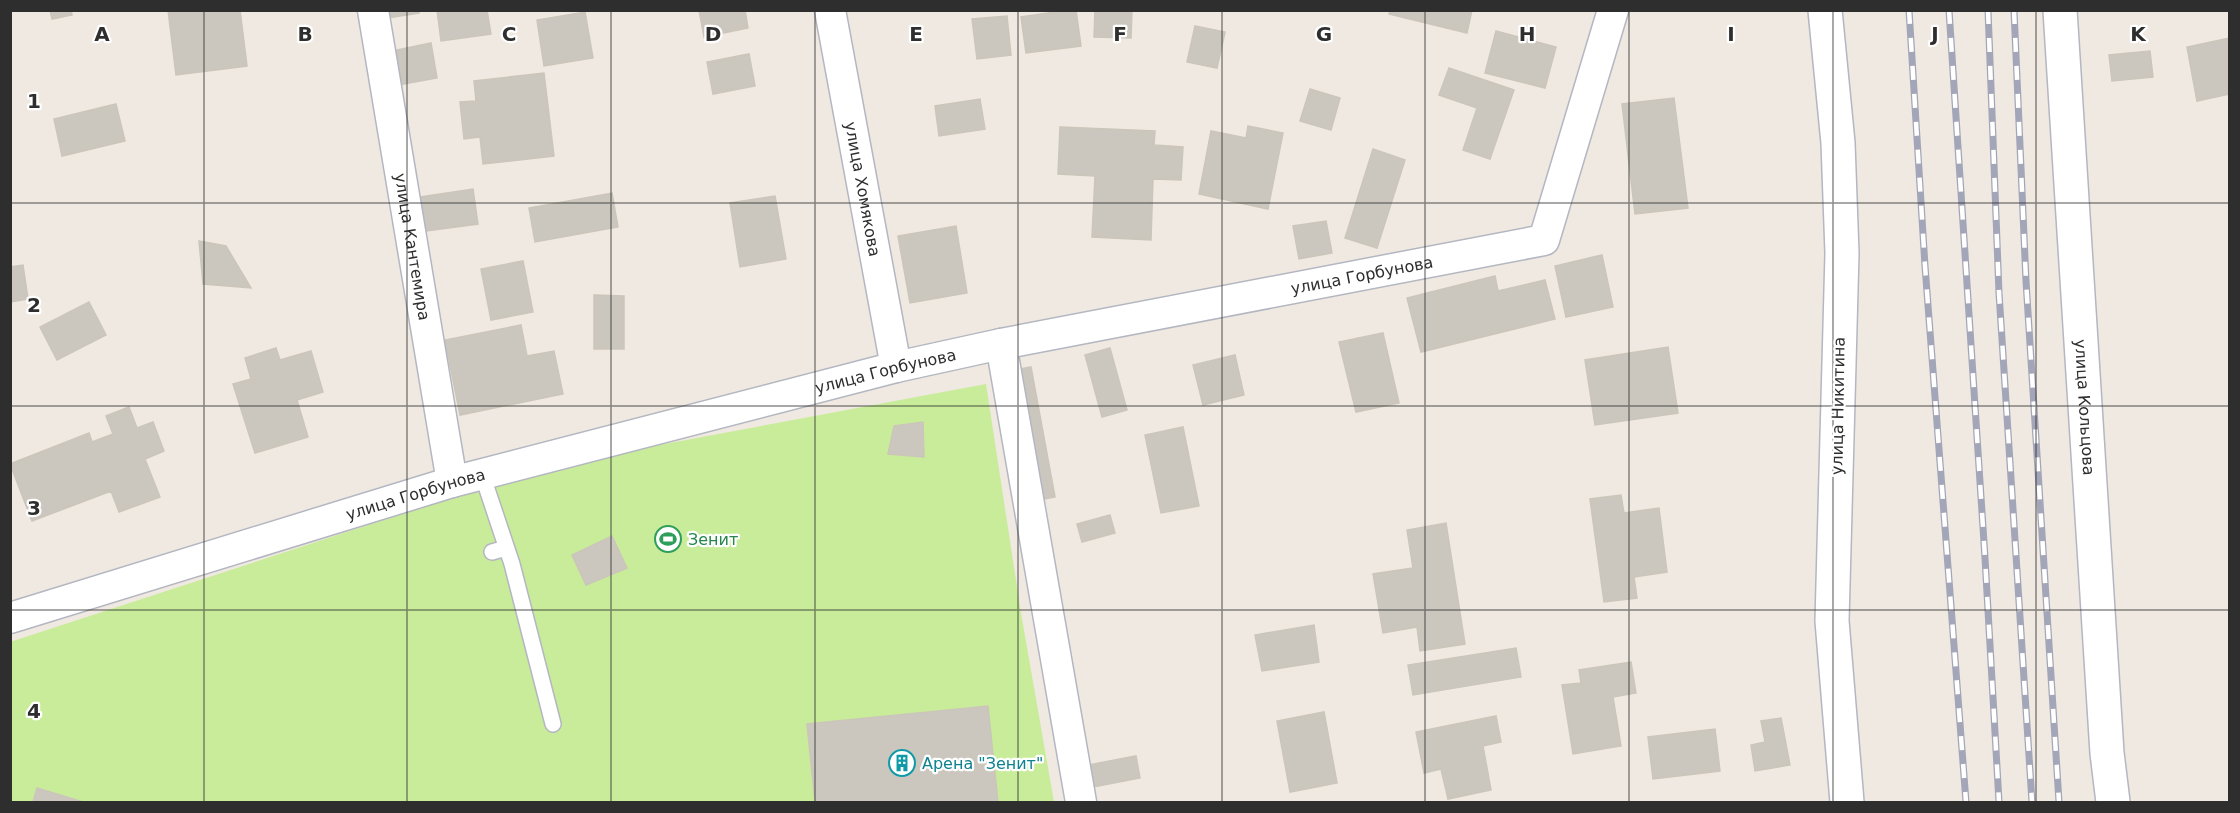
<svg xmlns="http://www.w3.org/2000/svg" width="2240" height="813" font-family="'DejaVu Sans',sans-serif">
	<style>
		.pitch { fill: #c9ec9a }
		.building { fill: #cbc7bf; stroke: #cbc5ba; stroke-width: 1.5 }
		.lines { fill: none; stroke-linecap: round; stroke-linejoin: round }
		.lane-casing { stroke: #b4b7c1; stroke-width: 18 }
		.street-casing { stroke: #b4b7c1; stroke-width: 33 }
		.secondary-casing { stroke: #b4b7c1; stroke-width: 36 }
		.lane { stroke: #fff; stroke-width: 15 }
		.street { stroke: #fff; stroke-width: 30 }
		.secondary { stroke: #fff; stroke-width: 33 }
		.rail-casing { stroke: #a3a6b8; stroke-width: 7 }
		.rail { stroke: #fff; stroke-width: 4.5; stroke-dasharray: 14; stroke-linecap: butt }
		.grid { fill: none; stroke: #2e2e2e; stroke-width: 1.5; stroke-opacity: 0.55 }
		.labels { text-anchor: middle; dominant-baseline: central; stroke-width: 4.5; stroke-linejoin: round; paint-order: stroke }
		.street-label { font-size: 16px; fill: #2e2e2e; stroke: #fff }
		.leisure-label { font-size: 16px; fill: #27864d; stroke: #fff; text-anchor: start }
		.culture-label { font-size: 16px; fill: #0d838f; stroke: #fff; text-anchor: start }
		.grid-label { font-size: 20px; text-anchor: middle; font-weight: bold; fill: #2e2e2e; stroke: #fff; stroke-width: 4.5; stroke-linejoin: round; paint-order: stroke }
	</style>
	<rect width="100%" height="100%" fill="#efe9e1"/>
	<path class="pitch" d="M986 384 1021 613 1054 802H11L10 642 552 465Z"/>
	<path class="building" d="M50 10H71L72 15 52 19Z
		M168 10H240L247 66 176 75Z
		M379 10H419V13L381 19Z
		M437 10H487L491 34 441 41Z
		M699 10H745L748 28 704 37Z
		M1069 10H1076L1081 46 1026 53 1021 17Z
		M1095 10H1132L1131 38 1094 37Z
		M1390 10H1472L1467 33 1389 14Z
		M585 12 593 58 544 66 537 20Z
		M1007 16 1011 55 977 59 972 19Z
		M1195 26 1225 32 1217 68 1187 62Z
		M1496 31 1556 47 1545 88 1485 73Z
		M2230 38V94L2197 101 2187 47Z
		M431 43 437 78 399 85 392 51Z
		M2150 51 2153 77 2112 81 2109 55Z
		M749 54 755 86 713 94 707 62Z
		M1449 68 1514 90 1490 159 1463 150 1477 108 1439 95Z
		M544 73 554 156 483 164 480 137 464 139 460 102 476 101 474 81Z
		M1310 89 1340 98 1331 130 1300 121Z
		M1674 98 1688 208 1635 214 1622 104Z
		M980 99 985 129 939 136 935 106Z
		M116 104 125 141 62 156 54 119Z
		M1248 126 1283 133 1268 209 1199 194 1211 131 1246 138Z
		M1060 127 1155 131 1154 145 1183 147 1181 180 1153 179 1151 240 1092 237 1095 176 1058 174Z
		M1373 149 1405 160 1377 248 1345 238Z
		M473 189 478 224 419 232 414 198Z
		M612 193 618 227 535 242 529 208Z
		M775 196 786 259 740 267 730 203Z
		M1326 221 1332 253 1299 259 1293 226Z
		M956 226 967 293 910 303 898 236Z
		M199 241 226 246 251 288 203 284Z
		M1602 255 1613 307 1566 317 1555 266Z
		M523 261 533 312 491 320 481 269Z
		M23 265 28 299 10 302V267Z
		M1495 276 1498 291 1545 280 1555 319 1421 352 1407 298Z
		M594 295 624 296V349H594Z
		M89 302 106 335 57 360 40 327Z
		M521 325 527 356 554 351 563 394 460 415 445 340Z
		M1383 333 1399 403 1356 412 1339 342Z
		M1668 347 1678 413 1595 425 1585 360Z
		M276 348 280 360 311 351 323 392 297 400 308 437 255 453 233 384 251 379 245 358Z
		M1110 348 1127 410 1102 417 1085 355Z
		M1235 355 1244 395 1203 405 1193 365Z
		M1031 367 1055 497 1034 501 1010 371Z
		M129 407 137 428 153 422 164 451 145 459 160 497 119 512 111 491 32 521 10 464 89 433 92 442 113 434 106 416Z
		M923 422 924 457 888 454 894 426Z
		M1183 427 1199 506 1161 513 1145 435Z
		M1621 495 1624 513 1659 508 1667 572 1634 577 1637 598 1604 602 1590 499Z
		M1110 515 1115 533 1082 542 1077 524Z
		M1446 523 1465 644 1420 651 1417 627 1383 633 1373 574 1413 568 1407 530Z
		M612 536 627 568 586 585 572 555Z
		M1314 625 1319 662 1262 671 1255 635Z
		M1516 648 1521 677 1413 695 1408 665Z
		M1631 662 1636 693 1613 697 1621 746 1573 754 1562 685 1581 683 1579 670Z
		M988 706 998 802H815L807 724Z
		M1324 712 1337 783 1290 792 1277 721Z
		M1496 716 1501 742 1483 746 1491 790 1448 799 1441 769 1424 773 1416 732Z
		M1781 718 1790 765 1755 771 1751 745 1765 742 1761 721Z
		M1715 729 1720 771 1653 779 1648 737Z
		M1136 756 1140 778 1082 789 1078 767Z
		M37 788 83 802H33Z"/>
	<g class="lines">
		<defs>
			<path id="lane" d="M482 474 512 564 553 724
				M492 552 506 548"/>
			<g id="street">
				<path id="s1" d="M373 10 452 482"/>
				<path id="s2" d="M830 10 896 367"/>
				<path d="M1001 344 1081 802"/>
				<path id="s3" d="M10 618 452 482 896 367 1001 344 1544 240 1613 10"/>
			</g>
			<g id="secondary">
				<path d="M1825 10 1838 143 1842 253 1832 621 1847 802"/>
				<path id="s4" d="M2060 10 2107 753 2113 802"/>
			</g>
		</defs>
		<use href="#lane" class="lane-casing"/>
		<use href="#street" class="street-casing"/>
		<use href="#secondary" class="secondary-casing"/>
		<use href="#lane" class="lane"/>
		<use href="#street" class="street"/>
		<use href="#secondary" class="secondary"/>
		<defs>
			<path id="rail" d="M1909 10 1925 266 1966 802
				M1949 10 1985 558 1999 802
				M1988 10 1999 293 2032 802
				M2014 10 2026 281 2059 802"/>
		</defs>
		<use href="#rail" class="rail-casing"/>
		<use href="#rail" class="rail"/>
	</g>
	<path class="grid" d="M204 10V802M407 10V802M611 10V802M815 10V802M1018 10V802M1222 10V802M1425 10V802M1629 10V802M1833 10V802M2036 10V802M10 203H2230M10 406H2230M10 610H2230"/>
	<defs>
		<symbol id="stadium-ring" viewBox="-11 -11 22 22"><circle r="9.5" fill="#fff" stroke="#2e9e5b" stroke-width="1.5"/><path d="M0-5a6.5 5 0 1 0 0 10a6.5 5 0 1 0 0-10ZM-3.5-1.8h7v3.6h-7Z" fill="#2e9e5b"/></symbol>
		<symbol id="building-ring" viewBox="-11 -11 22 22"><circle r="9.5" fill="#fff" stroke="#0f9aa8" stroke-width="1.5"/><path d="M-4-6H4V6H1V3H-1V6H-4ZM-2.5-4.3h1.7v1.8h-1.7ZM.8-4.3h1.7v1.8H.8ZM-2.5-1h1.7V.8h-1.7ZM.8-1h1.7V.8H.8Z" fill="#0f9aa8"/></symbol>
	</defs>
	<g fill-rule="evenodd">
		<use href="#stadium-ring" x="653" y="524" width="30" height="30"/>
		<use href="#building-ring" x="887" y="748" width="30" height="30"/>
	</g>
	<g class="labels">
		<g class="street-label">
			<text stroke="none"><textPath href="#s2" startOffset="182">улица Хомякова</textPath></text>
			<text stroke="none"><textPath href="#s1" startOffset="240">улица Кантемира</textPath></text>
			<text stroke="none"><textPath href="#s3" startOffset="1396">улица Горбунова</textPath></text>
			<text stroke="none"><textPath href="#s3" startOffset="910">улица Горбунова</textPath></text>
			<text transform="translate(1838 406) rotate(-89)">улица Никитина</text>
			<text stroke="none"><textPath href="#s4" startOffset="398">улица Кольцова</textPath></text>
			<text stroke="none"><textPath href="#s3" startOffset="424">улица Горбунова</textPath></text>
		</g>
		<g class="leisure-label">
			<text x="688" y="539">Зенит</text>
		</g>
		<g class="culture-label">
			<text x="922" y="763">Арена "Зенит"</text>
		</g>
	</g>
	<g class="grid-label">
		<text x="102" y="41">A</text>
		<text x="305" y="41">B</text>
		<text x="509" y="41">C</text>
		<text x="713" y="41">D</text>
		<text x="916" y="41">E</text>
		<text x="1120" y="41">F</text>
		<text x="1324" y="41">G</text>
		<text x="1527" y="41">H</text>
		<text x="1731" y="41">I</text>
		<text x="1935" y="41">J</text>
		<text x="2138" y="41">K</text>
		<text x="34" y="108">1</text>
		<text x="34" y="312">2</text>
		<text x="34" y="515">3</text>
		<text x="34" y="718">4</text>
	</g>
	<rect width="2240" height="813" fill="none" stroke="#2e2e2e" stroke-width="24"/>
</svg>
